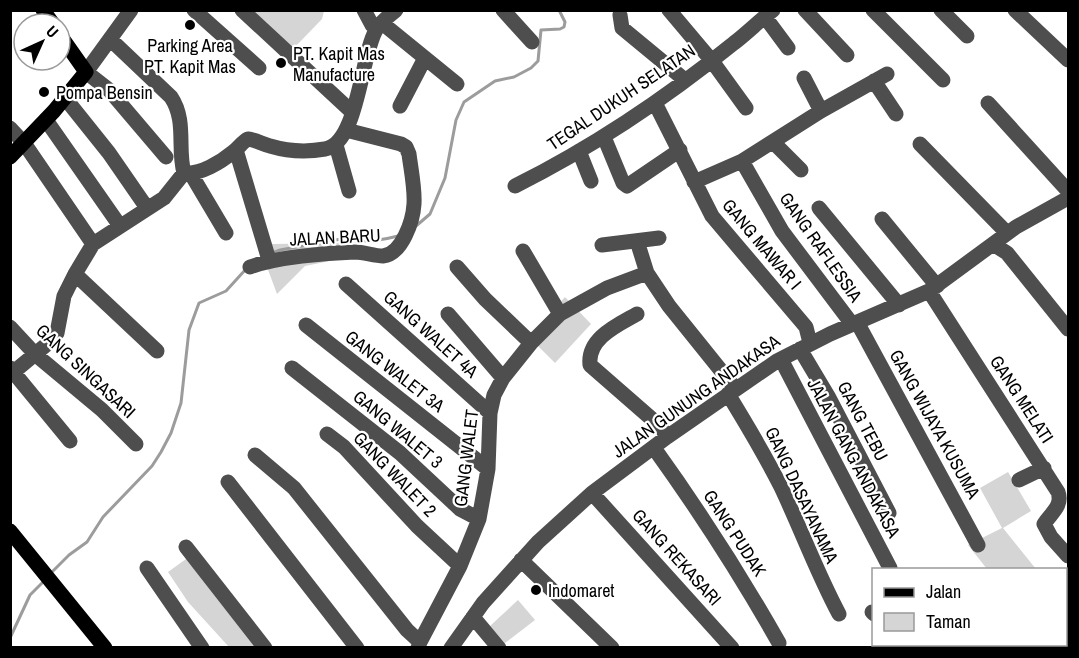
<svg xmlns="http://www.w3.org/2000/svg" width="1079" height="658" font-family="'Archivo Narrow',sans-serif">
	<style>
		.green { fill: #d5d5d5 }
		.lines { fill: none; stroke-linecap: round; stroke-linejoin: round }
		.stream { stroke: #9c9c9c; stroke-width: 3 }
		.minor { stroke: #4e4e4e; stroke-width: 15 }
		.major { stroke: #000; stroke-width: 15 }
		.poi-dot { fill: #000; stroke: #fff; stroke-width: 2 }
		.labels { text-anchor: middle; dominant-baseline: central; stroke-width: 4.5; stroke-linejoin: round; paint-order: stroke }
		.poi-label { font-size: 18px; fill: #000; stroke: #fff; text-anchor: start }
		.street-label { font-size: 18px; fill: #000; stroke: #fff }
	</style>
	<rect width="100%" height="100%" fill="#fff"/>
	<path class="green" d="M250 11H324L322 19 294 48Z
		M337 243 375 252 305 266 277 294 260 248 272 244Z
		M565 297 591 324 555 363 529 337Z
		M1008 472 1031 511 1003 528 1036 569H987L968 545 1002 528 980 488Z
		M193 554 269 647H229L188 602 168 572Z
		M518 600 535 620 505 643 490 626Z"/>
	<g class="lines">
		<path class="stream" d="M416 226 430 214 445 178 456 120 464 102 495 81 514 77 531 68 538 61 541 30 560 29 564 27 565 22 559 10
			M272 253 280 250 341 239C360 243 379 241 398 236
			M50 574 69 555 87 542 103 517 152 466 161 452 171 433 181 403 189 330 199 303 226 291 246 269
			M10 638 30 595 44 581"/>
		<path class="minor" d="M131 10 86 72 109 90 166 157
			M194 10 259 68
			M242 10 352 112
			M364 10 372 25 376 29
			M503 10 532 42
			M669 10 712 61 746 108
			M805 10 847 55
			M873 10 943 80
			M941 10 967 36
			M1015 10 1068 60
			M620 15 622 28 685 80
			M765 17 788 48
			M382 23 457 84
			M804 78 821 111
			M874 81 896 114
			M65 98 109 153 147 208
			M655 103 712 216 806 327 810 343
			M988 103 1068 191
			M400 106 425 58
			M46 120 120 226
			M10 128 24 143 93 244
			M604 137 623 183 627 186 680 150
			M773 142 801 170
			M920 144 1007 233
			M336 145 349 191
			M236 150 269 260
			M579 151 591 181
			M742 161 782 231 852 324
			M184 173C200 175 221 162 233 152 239 148 242 142 248 139 256 140 262 144 270 146 287 151 308 152 325 149 358 144 361 55 376 30 380 22 389 16 396 10
			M191 174 226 233
			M694 182 742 161 821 111 887 74
			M515 186C593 147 666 98 734 43 747 33 759 21 773 10
			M819 208 899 305
			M882 219 937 286
			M637 241 647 273 669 306 735 388
			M993 244 1007 253 1068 329
			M602 245 659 238
			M523 251 560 314
			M250 267C277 257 326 253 355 252 364 252 374 256 383 256 402 254 413 221 414 204 415 188 411 170 409 154L406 147 401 144 346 130
			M457 267 485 299 531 343
			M75 274 157 351
			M346 284 490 413
			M929 291 1058 492C1063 506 1051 513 1044 524L1051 537 1068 556
			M448 314 503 378
			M637 314C618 325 587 338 590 365L661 427 667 437
			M857 322 978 545
			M306 325 488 469
			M10 327 36 355 102 410 136 444
			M800 349 828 396 889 513
			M777 361 784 365 890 568
			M10 368 70 441
			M292 368 400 453 460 509 479 519
			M10 375 46 345 57 333 64 296 75 274 93 244 164 198 184 173C177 148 187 121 171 97L111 40
			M728 394C747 425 765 455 781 487 801 529 817 573 839 614
			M327 434 344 447 417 526 460 566
			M654 448C700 512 740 574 779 643
			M255 455 294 488 407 630 420 642 418 648
			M1019 480 1044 468
			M228 482 357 648
			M592 493 732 648
			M186 547 265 648
			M521 560 612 648
			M147 568 202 648
			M872 612 874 614
			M473 617 499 648
			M420 642 460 566 479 519 488 469 490 413 494 395 503 378 531 343 560 314 607 288 647 273
			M895 644 897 648
			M960 644 962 648
			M1042 644 1044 648
			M451 648 483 603 538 542 592 493 667 437 777 361 830 334 929 291 1016 227 1068 198"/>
		<path class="major" d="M43 10 53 24
			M10 157 54 111 86 72 60 35
			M10 531 105 648"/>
	</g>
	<g class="poi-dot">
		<circle cx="190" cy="25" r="6"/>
		<circle cx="281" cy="63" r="6"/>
		<circle cx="44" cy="92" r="6"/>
		<circle cx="536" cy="590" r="6"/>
	</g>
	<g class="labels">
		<g class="poi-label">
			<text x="190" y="45" text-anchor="middle">Parking Area<tspan x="190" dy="21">PT. Kapit Mas</tspan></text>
			<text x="293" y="53">PT. Kapit Mas<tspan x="293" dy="21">Manufacture</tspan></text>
			<text x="56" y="92">Pompa Bensin</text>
			<text x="548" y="590">Indomaret</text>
		</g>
		<g class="street-label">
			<text transform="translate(621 97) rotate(-34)">TEGAL DUKUH SELATAN</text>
			<text transform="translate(335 237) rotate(-3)">JALAN BARU</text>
			<text transform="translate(762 244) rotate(50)">GANG MAWAR I</text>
			<text transform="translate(821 247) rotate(55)">GANG RAFLESSIA</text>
			<text transform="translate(431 334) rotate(42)">GANG WALET 4A</text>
			<text transform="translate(86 371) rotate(43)">GANG SINGASARI</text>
			<text transform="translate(395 371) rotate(38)">GANG WALET 3A</text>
			<text transform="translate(696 396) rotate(-35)">JALAN GUNUNG ANDAKASA</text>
			<text transform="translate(1022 399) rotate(57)">GANG MELATI</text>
			<text transform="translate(863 421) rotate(62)">GANG TEBU</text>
			<text transform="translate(935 424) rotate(61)">GANG WIJAYA KUSUMA</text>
			<text transform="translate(398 429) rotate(40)">GANG WALET 3</text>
			<text transform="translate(466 458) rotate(-83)">GANG WALET</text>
			<text transform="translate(854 458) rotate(62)">JALAN GANG ANDAKASA</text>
			<text transform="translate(395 474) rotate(46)">GANG WALET 2</text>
			<text transform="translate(802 495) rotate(65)">GANG DASAYANAMA</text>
			<text transform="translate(735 533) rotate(57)">GANG PUDAK</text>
			<text transform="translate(677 557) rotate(48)">GANG REKASARI</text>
		</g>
	</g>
	<rect width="1079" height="658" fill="none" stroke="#000000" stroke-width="24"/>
	<rect x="872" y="568" width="195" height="78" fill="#ffffff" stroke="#999999" stroke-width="1.5"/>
	<rect x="884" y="588" width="30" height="9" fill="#000000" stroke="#999999" stroke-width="1.5"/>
	<text x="926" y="598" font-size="18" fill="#000000">Jalan</text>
	<rect x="884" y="613" width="30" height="18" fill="#d5d5d5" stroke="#999999" stroke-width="1.5"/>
	<text x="926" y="628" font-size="18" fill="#000000">Taman</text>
	<g transform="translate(42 42) rotate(45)"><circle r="28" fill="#ffffff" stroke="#999999" stroke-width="1.5"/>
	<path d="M0-4.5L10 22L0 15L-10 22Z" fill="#000000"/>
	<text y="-9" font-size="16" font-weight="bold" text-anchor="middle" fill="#000000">U</text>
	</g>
</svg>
